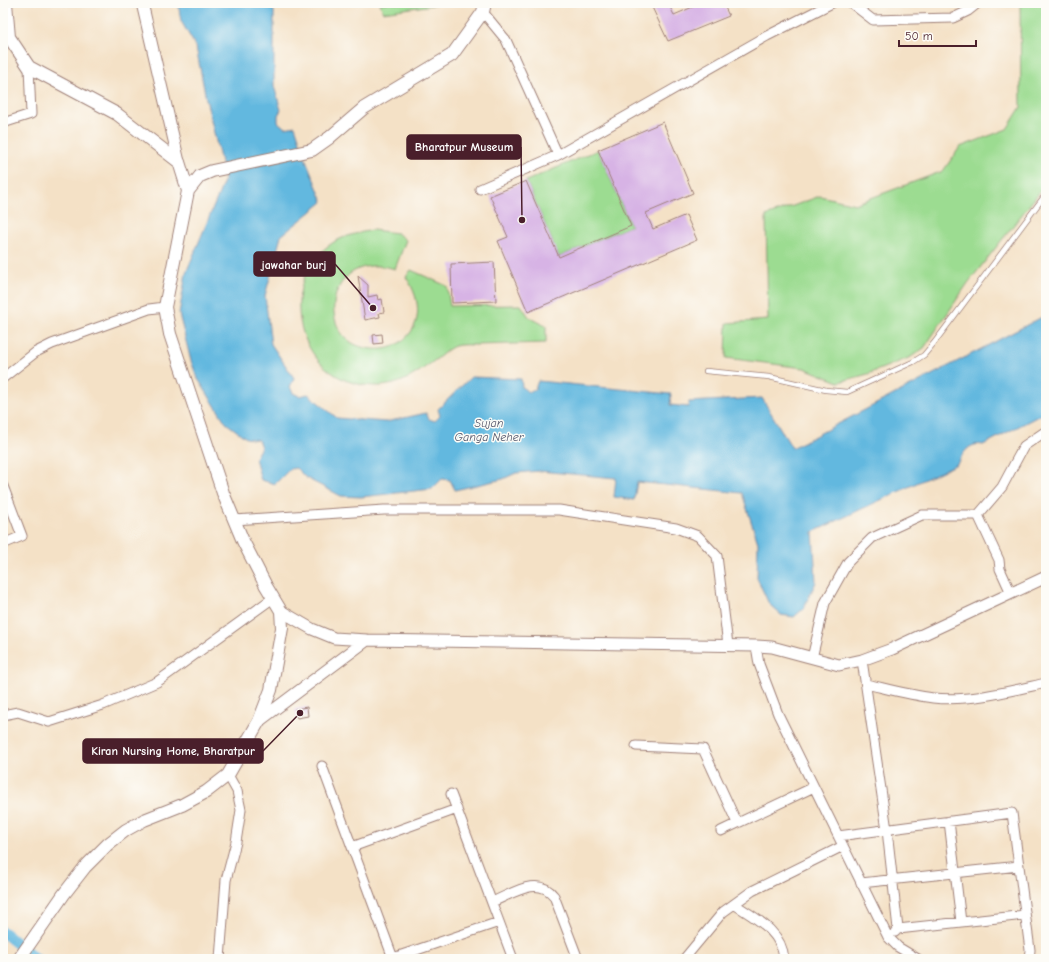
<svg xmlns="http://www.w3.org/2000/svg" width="1049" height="962" font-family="'Comic Neue',sans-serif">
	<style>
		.green { fill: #9cdc91; stroke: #737e5e }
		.water { fill: #62b8df; stroke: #566c85 }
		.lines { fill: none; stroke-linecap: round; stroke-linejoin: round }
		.canal { stroke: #62b8df; stroke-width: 11 }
		.building { fill: #d7b3e5 }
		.service-casing { stroke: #9f8078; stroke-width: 6 }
		.minor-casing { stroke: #9f8078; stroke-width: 11 }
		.tertiary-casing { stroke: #9f8078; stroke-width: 13 }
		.secondary-casing { stroke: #9f8078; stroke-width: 14 }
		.service { stroke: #fff; stroke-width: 4.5 }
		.minor { stroke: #fff; stroke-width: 9 }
		.tertiary { stroke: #fff; stroke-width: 11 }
		.secondary { stroke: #fff; stroke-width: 12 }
		.labels { text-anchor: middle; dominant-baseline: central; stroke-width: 3; stroke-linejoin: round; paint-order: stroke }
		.water-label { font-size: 12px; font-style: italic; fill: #52556a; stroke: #fdfcf7 }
		.leader { fill: none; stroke: #4a1f2b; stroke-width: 1.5 }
		.callout-dot { fill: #4a1f2b; stroke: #fdfcf7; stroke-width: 1.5 }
		.callout { fill: #4a1f2b; stroke: #4a1f2b; stroke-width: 1.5 }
		.callout-label { font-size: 12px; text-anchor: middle; font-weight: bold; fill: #fff }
	</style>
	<rect width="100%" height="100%" fill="#fdfcf7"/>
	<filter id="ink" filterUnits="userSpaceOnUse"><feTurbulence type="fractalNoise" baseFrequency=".025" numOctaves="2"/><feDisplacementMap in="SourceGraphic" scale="8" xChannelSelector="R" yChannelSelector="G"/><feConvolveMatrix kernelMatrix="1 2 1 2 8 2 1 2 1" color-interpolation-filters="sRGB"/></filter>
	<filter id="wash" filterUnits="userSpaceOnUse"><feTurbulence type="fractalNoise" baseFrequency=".012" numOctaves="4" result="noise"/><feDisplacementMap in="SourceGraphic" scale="16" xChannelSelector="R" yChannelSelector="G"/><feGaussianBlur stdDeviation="0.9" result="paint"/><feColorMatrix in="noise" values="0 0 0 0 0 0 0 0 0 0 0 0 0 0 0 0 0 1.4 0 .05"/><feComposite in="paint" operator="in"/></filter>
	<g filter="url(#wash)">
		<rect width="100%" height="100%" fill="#f4e1c6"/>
		<path class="green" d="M380 3H447L383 12Z
			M1020 3H1046V184L968 283 924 348 911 357 868 374 839 382 804 368 726 358 727 323 768 320 766 216 820 196 855 204 943 171 960 147 1007 129 1021 107Z
			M598 150 631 226 559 257 526 181Z
			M373 230 397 233 406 240 395 269C326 248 314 339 366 348 377 350 386 350 396 345 424 329 422 301 406 277L411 270 447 286 450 306 521 305 529 317 546 326V343C523 344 499 344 476 345 470 345 461 344 455 346 449 348 443 354 438 358 413 376 397 390 364 385 297 376 276 286 328 246 341 236 358 233 373 230Z"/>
		<path class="water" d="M178 3H268L274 11V86L281 110 278 115V122L285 128 295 126 306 160 323 202 281 236 265 296 271 344 294 378 290 387 293 393 299 396 308 394 337 418 386 422 426 413 429 419 435 421 440 416 438 409 471 377 521 379 522 387 528 392 535 389 538 381 671 394 670 405 688 407 689 402 762 398 792 448 1046 315V412L983 445C969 442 963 453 957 464L813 532 816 582 803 609 794 617 781 615 769 604 757 578 758 543 742 493 637 482 634 500 614 497 616 478 539 471 516 473 503 479 455 490 450 480 442 479 432 489 361 497 341 496 306 478 296 468 290 469 275 484 261 480 255 458 261 447 258 440 246 438 226 423 198 379 191 361 179 314 186 273 225 179 206 99 196 47 181 21Z"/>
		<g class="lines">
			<path class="canal" d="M3 932 36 959"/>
		</g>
		<g id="blocks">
			<path class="building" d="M650 3H668L674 15 702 3H723L729 16 668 41Z
				M663 122 693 193 646 213 653 229 686 215 697 240 528 312 498 241 508 237 490 196 526 181 559 257 631 226 598 150Z
				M494 262 496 301 452 303 451 264Z
				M358 276 368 285V297L377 295 378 300 382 299 384 312 379 313 380 317 365 320Z
				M382 334 383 343 374 344 373 335Z
				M307 707 308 716 297 718 295 709Z"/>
		</g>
	</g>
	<g filter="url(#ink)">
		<use href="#blocks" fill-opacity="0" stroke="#9f8078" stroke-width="1"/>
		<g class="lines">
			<defs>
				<path id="service" d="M706 371 769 377 826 390 847 392 913 362 924 355 934 343 1046 194"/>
				<path id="minor" d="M851 3 873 20 953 18 968 11 978 3
					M483 12 506 40 558 155
					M3 123 31 114 29 67
					M480 189 558 155 767 36 832 3
					M3 378 36 352 52 344 149 309 165 307
					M3 486 22 536 3 544
					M978 515 999 560 1000 569 1011 593
					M234 520 384 510H559L676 528 698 536 717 556 728 645
					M756 646 759 664 778 714 888 937 898 947 918 959
					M812 658 825 603 848 562 872 538 922 515H978L1002 487 1024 446 1046 431
					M862 660 887 830 898 929
					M866 684C888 689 910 695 933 698 970 702 1010 691 1046 683
					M3 715 18 712 49 722 103 705 157 682 273 598
					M636 746 703 749 737 823
					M322 766 393 958
					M451 794 513 959
					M949 821 961 922
					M721 831 814 787
					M838 836 1012 813 1030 950 1029 959
					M352 847 457 809
					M861 883 1019 866
					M492 902C512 894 538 875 554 896L578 959
					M734 904C755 918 782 931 784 959
					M895 932 898 929 1025 915
					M220 959 226 880 236 842 241 810 237 791 228 775
					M390 959 499 922
					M684 959 723 912 752 891 843 846"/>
				<path id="tertiary" d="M142 3 179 162
					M281 611 312 629 334 638 367 640
					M259 721 367 640 756 646 772 647 839 665 862 660 892 649 1046 577"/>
				<path id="secondary" d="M6 3 9 37 29 67 117 114 179 162 188 191 165 307 170 334 223 493 243 541 266 586 281 611 282 628 271 690 259 721 228 775 206 792 182 805 144 820 126 830 108 844 85 867 64 894 19 959
					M188 191 200 176 212 171 312 150 329 138 364 108 452 55 483 12 485 3"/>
			</defs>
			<use href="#service" class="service-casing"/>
			<use href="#minor" class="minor-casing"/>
			<use href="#tertiary" class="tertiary-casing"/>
			<use href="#secondary" class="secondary-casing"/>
			<use href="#service" class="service"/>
			<use href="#minor" class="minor"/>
			<use href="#tertiary" class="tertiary"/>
			<use href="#secondary" class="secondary"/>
		</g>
	</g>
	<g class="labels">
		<g class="water-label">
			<text x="489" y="423">Sujan<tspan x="489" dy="14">Ganga Neher</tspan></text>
		</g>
	</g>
	<path class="leader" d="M522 220L521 147M373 308L335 264M300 713L263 751"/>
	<g class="callout-dot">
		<circle cx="522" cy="220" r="4"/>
		<circle cx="373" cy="308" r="4"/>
		<circle cx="300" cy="713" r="4"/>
	</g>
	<g class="callout">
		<rect x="407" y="135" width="114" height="24" rx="4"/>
		<rect x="254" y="252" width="81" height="24" rx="4"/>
		<rect x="83" y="739" width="180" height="24" rx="4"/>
	</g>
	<g class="callout-label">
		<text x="464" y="151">Bharatpur Museum</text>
		<text x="294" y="269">jawahar burj</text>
		<text x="173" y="755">Kiran Nursing Home, Bharatpur</text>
	</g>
	<rect width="1049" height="962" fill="none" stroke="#fdfcf7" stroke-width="16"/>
	<path d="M899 40v6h77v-6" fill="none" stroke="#4a1f2b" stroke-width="2"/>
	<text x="905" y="40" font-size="12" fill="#4a1f2b" stroke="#fdfcf7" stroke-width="3" paint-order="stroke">50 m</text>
</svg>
